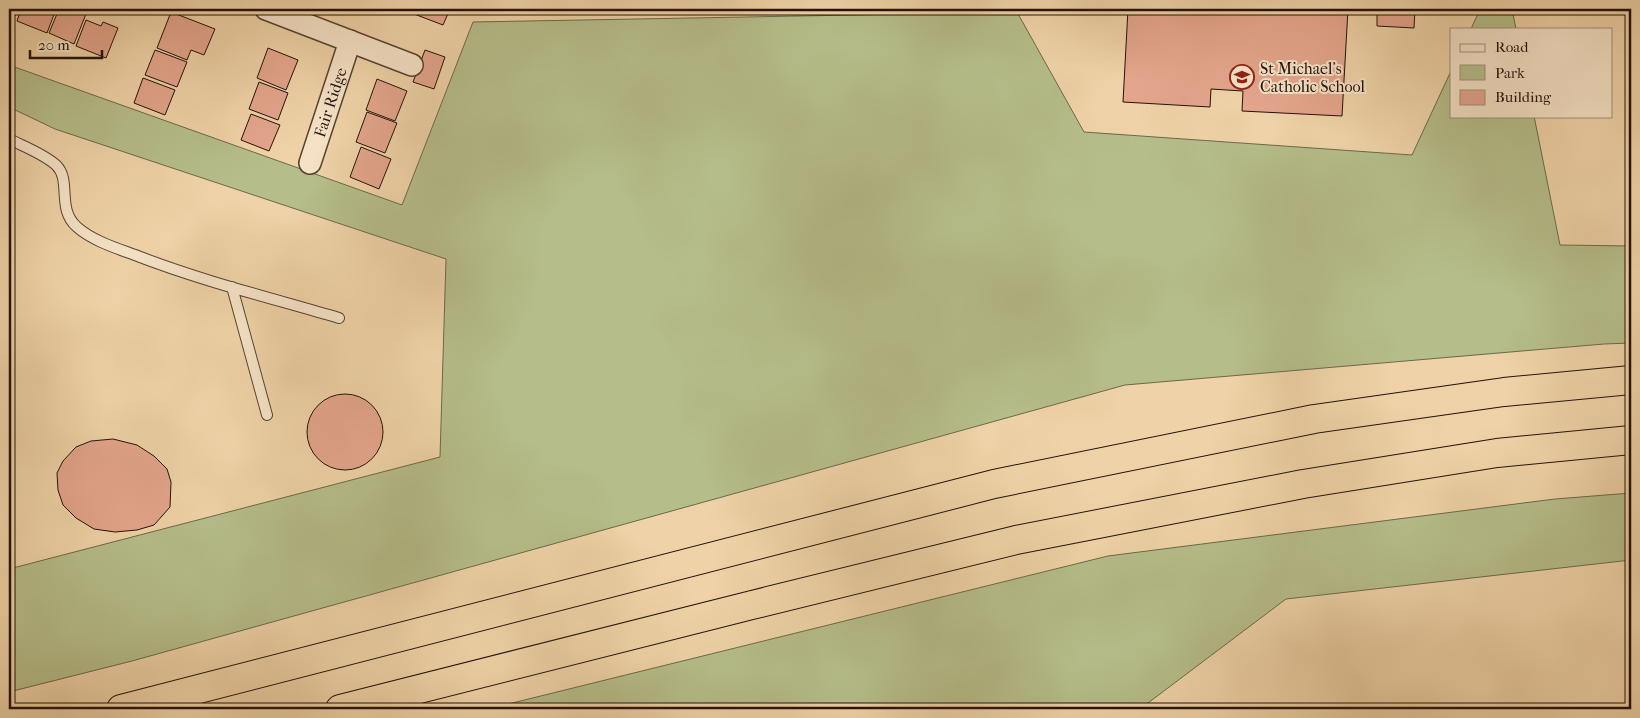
<svg xmlns="http://www.w3.org/2000/svg" width="1640" height="718" font-family="'IM FELL French Canon',serif">
	<style>
		.green { fill: #b5bd8a; stroke: #6c684a }
		.building { fill: #e3a58c; stroke: #24120a }
		.lines { fill: none; stroke-linecap: round; stroke-linejoin: round }
		.lane-casing { stroke: #574231; stroke-width: 12 }
		.street-casing { stroke: #574231; stroke-width: 24 }
		.highway-casing { stroke: #24120a; stroke-width: 30 }
		.lane { stroke: #f5e2c6; stroke-width: 10 }
		.street { stroke: #f5e2c6; stroke-width: 21 }
		.highway { stroke: #efd2a7; stroke-width: 28 }
		.labels { text-anchor: middle; dominant-baseline: central; stroke-width: 4; stroke-linejoin: round; paint-order: stroke }
		.poi-label { font-size: 16px; fill: #24120a; stroke: #f5e2c6; text-anchor: start }
		.street-label { font-size: 16px; fill: #24120a; stroke: #f5e2c6 }
	</style>
	<rect width="100%" height="100%" fill="#efd2a7"/>
	<filter id="stains"><feTurbulence type="fractalNoise" baseFrequency=".004" numOctaves="4"/><feColorMatrix values="0 0 0 0 .2 0 0 0 0 .09 0 0 0 0 .02 0 0 0 .5 -.17"/></filter>
	<radialGradient id="worn" r=".72"><stop offset=".6" stop-color="#630" stop-opacity="0"/><stop offset="1" stop-color="#630" stop-opacity=".3"/></radialGradient>
	<path class="green" d="M1480 9H1512L1516 29H1471Z
		M1017 12 1084 132 1412 155 1451 71V116H1534L1560 245 1631 246V343L1604 344 1125 385 132 661 9 692V569L440 457 446 259 55 129 9 107V65L402 205 473 22Z
		M1631 493V560L1286 599 1140 709H488L1108 556 1555 499Z"/>
	<path class="building" d="M9 9H18L14 18 9 16Z
		M21 9H56L47 33 17 21Z
		M59 9 68 12 69 9H74L86 14 74 44 49 33Z
		M401 9H450L443 25Z
		M1128 9H1348L1342 116 1242 111 1243 91 1211 89 1210 107 1123 102Z
		M1377 9H1415L1414 28 1377 26Z
		M171 12 215 29 204 55 191 50 187 60 157 48Z
		M86 20 101 26 103 22 118 28 106 58 76 46Z
		M268 48 298 60 286 90 257 78Z
		M155 50 187 62 177 87 145 75Z
		M425 50 445 57 434 89 413 82Z
		M143 78 175 90 165 115 134 103Z
		M377 79 407 91 395 121 366 110Z
		M259 82 288 93 278 120 249 109Z
		M367 112 397 123 385 153 356 142Z
		M251 114 280 125 269 151 241 140Z
		M361 147 391 159 379 189 350 177Z
		M307 432a38 38 0 1 1 76 0a38 38 0 1 1-76 0Z
		M113 439 137 445 154 456 167 469 171 482 170 507 154 525 137 530 115 532 94 529 76 518 63 505 58 490 57 473 63 461 76 447 91 441Z"/>
	<g class="lines">
		<defs>
			<path id="lane" d="M9 139C23 146 44 154 56 165 72 180 56 209 77 227 93 241 116 248 135 255 202 281 271 298 339 318
				M232 287 267 415"/>
			<g id="street">
				<path d="M266 9 412 65"/>
				<path id="s1" d="M310 163 350 41"/>
			</g>
			<path id="highway" d="M121 709 994 484 1314 419 1504 392 1631 380
				M340 709 752 605 1016 540 1303 484 1497 453 1631 440"/>
		</defs>
		<use href="#lane" class="lane-casing"/>
		<use href="#street" class="street-casing"/>
		<use href="#highway" class="highway-casing"/>
		<use href="#lane" class="lane"/>
		<use href="#street" class="street"/>
		<use href="#highway" class="highway"/>
	</g>
	<defs>
		<symbol id="school-ring" viewBox="-11 -11 22 22"><circle r="9.5" fill="#f5e2c6" stroke="#8f2418" stroke-width="1.5"/><path d="M0-5L7-2L0 1L-7-2ZM-4 1L0 2.5L4 1V4Q0 6-4 4Z" fill="#8f2418"/></symbol>
	</defs>
	<g fill-rule="evenodd">
		<use href="#school-ring" x="1228" y="63" width="28" height="28"/>
	</g>
	<g class="labels">
		<g class="poi-label">
			<text x="1260" y="68">St Michael's<tspan x="1260" dy="18">Catholic School</tspan></text>
		</g>
		<g class="street-label">
			<text stroke="none"><textPath href="#s1" startOffset="64">Fair Ridge</textPath></text>
		</g>
	</g>
	<rect width="1640" height="718" fill="none" stroke="#efd2a7" stroke-width="30"/>
	<rect x="10" y="10" width="1620" height="698" fill="none" stroke="#24120a" stroke-width="2.5"/>
	<rect x="15" y="15" width="1610" height="688" fill="none" stroke="#24120a"/>
	<rect x="1450" y="28" width="162" height="90" fill="#f5e2c6" stroke="#a18f7b"/>
	<rect x="1460" y="44" width="25" height="8" fill="#f5e2c6" stroke="#a18f7b"/>
	<text x="1495" y="52" font-size="15" fill="#24120a">Road</text>
	<rect x="1460" y="65" width="25" height="15" fill="#b5bd8a" stroke="#a18f7b"/>
	<text x="1495" y="78" font-size="15" fill="#24120a">Park</text>
	<rect x="1460" y="90" width="25" height="15" fill="#e3a58c" stroke="#a18f7b"/>
	<text x="1495" y="102" font-size="15" fill="#24120a">Building</text>
	<path d="M30 50v8h72v-8" fill="none" stroke="#24120a" stroke-width="2.5"/>
	<text x="38" y="50" font-size="15" fill="#24120a" stroke="#f5e2c6" stroke-width="4" paint-order="stroke">20 m</text>
	<rect width="100%" height="100%" filter="url(#stains)"/>
	<rect width="100%" height="100%" fill="url(#worn)"/>
</svg>
